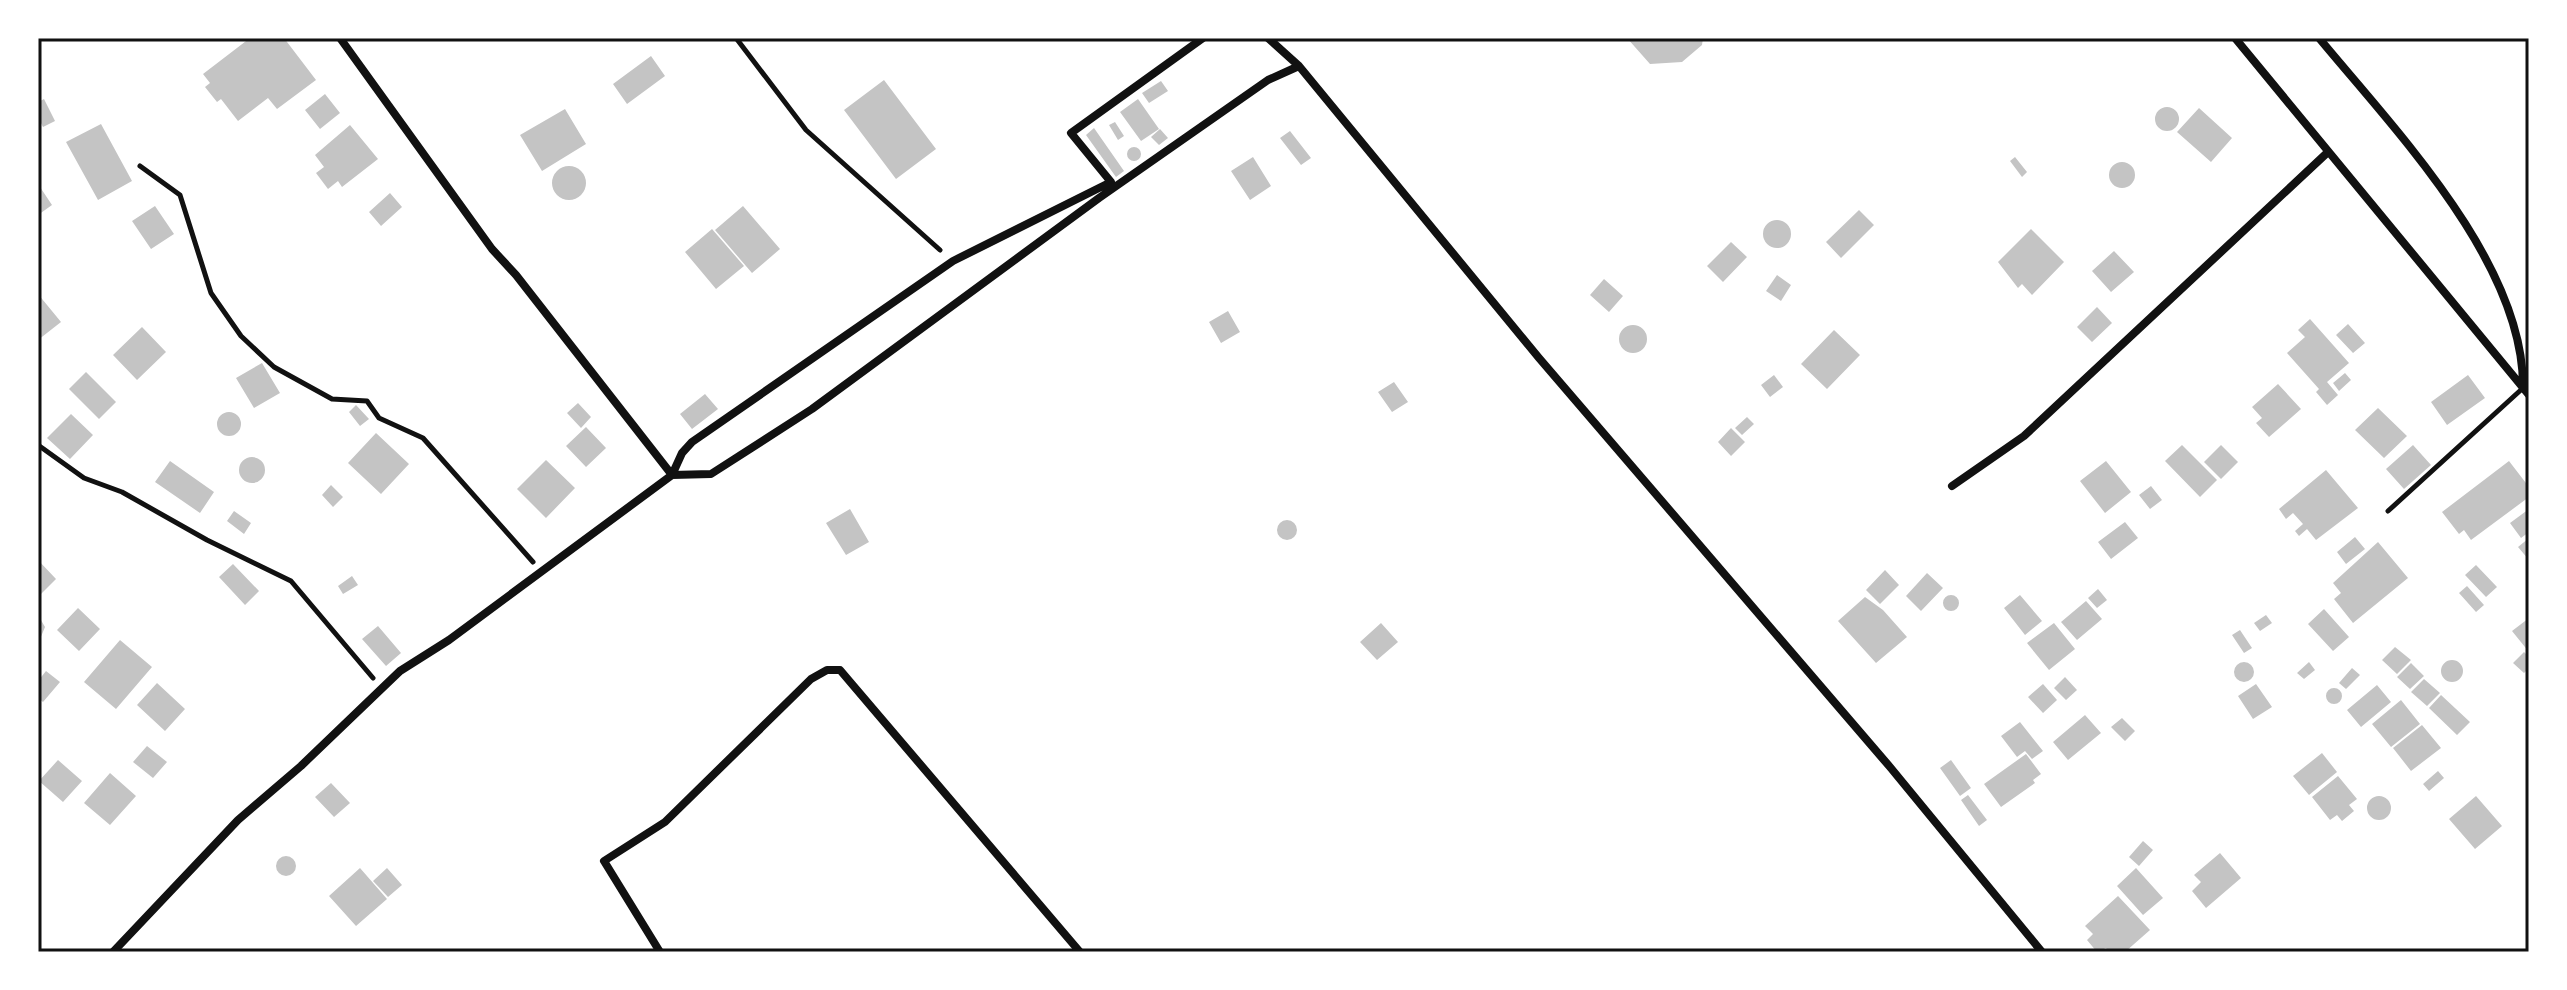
<svg xmlns="http://www.w3.org/2000/svg" width="2567" height="990" font-family="'Varela Round',sans-serif">
	<style>
		.building { fill: #c4c4c4 }
		.lines { fill: none; stroke-linecap: round; stroke-linejoin: round }
		.path { stroke: #111; stroke-width: 5 }
		.service { stroke: #111; stroke-width: 5 }
		.minor { stroke: #111; stroke-width: 8 }
		.neatline { fill: none; stroke: #111; stroke-width: 3 }
	</style>
	<rect width="100%" height="100%" fill="#fff"/>
	<path class="building" d="M250 38H284L316 80 277 109 268 98 238 121 221 99 217 102 205 87 210 83 203 74Z
		M1627 38H1703L1702 45 1682 62 1650 64Z
		M651 56 665 76 627 104 613 84Z
		M884 80 936 149 896 179 844 110Z
		M1161 81 1168 91 1149 103 1142 93Z
		M325 94 340 113 320 129 305 110Z
		M44 99 55 121 43 127 38 117V102Z
		M1138 99 1159 129 1141 141 1120 112Z
		M2155 119a12 12 0 1 1 24 0a12 12 0 1 1-24 0Z
		M2199 108 2232 138 2211 162 2177 132Z
		M565 109 586 144 542 171 520 135Z
		M1115 122 1124 136 1118 140 1109 125Z
		M101 124 132 181 98 200 66 142Z
		M350 125 378 159 342 187 338 181 328 189 316 173 324 167 315 155Z
		M1094 128 1124 171 1116 177 1086 135Z
		M1160 129 1168 138 1159 145 1151 137Z
		M1290 131 1311 158 1301 165 1280 138Z
		M1127 154a7 7 0 1 1 14 0a7 7 0 1 1-14 0Z
		M1253 157 1271 186 1250 200 1231 171Z
		M2015 157 2027 172 2022 177 2010 161Z
		M2109 175a13 13 0 1 1 26 0a13 13 0 1 1-26 0Z
		M552 183a17 17 0 1 1 34 0a17 17 0 1 1-34 0Z
		M38 184 52 205 38 215Z
		M390 193 402 207 381 226 369 212Z
		M155 206 174 234 151 249 132 221Z
		M743 206 780 249 752 273 715 230Z
		M1859 210 1874 225 1841 258 1826 242Z
		M1763 234a14 14 0 1 1 28 0a14 14 0 1 1-28 0Z
		M712 229 744 266 716 289 685 252Z
		M2031 229 2064 262 2032 295 2022 284 2018 288 1998 262Z
		M1731 242 1747 257 1723 282 1707 266Z
		M2114 251 2134 272 2111 292 2092 271Z
		M1777 275 1791 285 1781 301 1766 291Z
		M1604 279 1623 296 1609 312 1590 295Z
		M38 294 61 322 38 340Z
		M2097 307 2112 323 2092 342 2077 327Z
		M1228 311 1240 332 1221 343 1209 322Z
		M2310 319 2349 363 2327 382 2338 395 2327 405 2316 392 2319 389 2287 353 2305 337 2298 330Z
		M2348 324 2365 343 2353 353 2336 335Z
		M1619 339a14 14 0 1 1 28 0a14 14 0 1 1-28 0Z
		M142 327 166 352 137 380 113 355Z
		M1834 330 1860 355 1827 389 1801 364Z
		M262 363 280 393 254 408 236 378Z
		M86 372 116 402 99 419 69 389Z
		M2345 373 2351 380 2339 391 2333 383Z
		M1774 375 1783 387 1770 397 1761 385Z
		M2468 375 2485 398 2447 425 2431 402Z
		M1394 382 1408 402 1392 412 1378 392Z
		M2278 384 2301 409 2269 437 2256 423 2262 418 2252 407Z
		M705 394 718 409 692 429 680 414Z
		M578 403 591 417 581 428 567 413Z
		M356 405 369 419 360 426 349 412Z
		M2378 408 2407 436 2384 458 2355 430Z
		M217 424a12 12 0 1 1 24 0a12 12 0 1 1-24 0Z
		M71 414 93 435 70 459 47 438Z
		M1747 417 1754 424 1742 435 1735 428Z
		M586 427 606 448 586 467 566 446Z
		M1731 428 1745 442 1731 456 1718 442Z
		M376 433 409 464 381 494 348 463Z
		M2182 445 2217 480 2200 497 2165 461Z
		M2221 445 2238 462 2221 479 2204 462Z
		M2413 445 2431 465 2404 489 2386 469Z
		M239 470a13 13 0 1 1 26 0a13 13 0 1 1-26 0Z
		M546 460 575 488 546 518 517 489Z
		M170 461 214 492 200 513 155 482Z
		M2106 461 2131 492 2105 513 2080 481Z
		M2509 461 2529 487V497L2471 540 2464 530 2459 534 2442 512Z
		M2326 470 2358 508 2316 540 2307 529 2299 536 2295 531 2303 524 2293 513 2286 519 2279 509Z
		M331 485 343 497 333 507 322 495Z
		M2151 486 2162 500 2150 509 2139 495Z
		M850 509 869 542 846 555 826 523Z
		M2529 509V532L2521 538 2510 523Z
		M234 511 251 523 244 534 227 521Z
		M1277 530a10 10 0 1 1 20 0a10 10 0 1 1-20 0Z
		M2125 522 2138 538 2111 559 2098 542Z
		M2355 537 2365 549 2346 564 2337 552Z
		M2529 538V560L2518 547Z
		M2378 542 2408 578 2353 623 2334 599 2341 593 2333 583Z
		M38 560 56 579 38 597Z
		M233 564 259 591 245 605 219 577Z
		M2476 565 2497 587 2486 597 2465 575Z
		M1885 570 1899 585 1880 604 1866 590Z
		M1927 573 1943 588 1921 611 1906 596Z
		M352 576 358 585 343 594 338 586Z
		M2467 586 2484 605 2476 612 2459 593Z
		M2098 589 2107 600 2097 608 2088 598Z
		M1943 603a8 8 0 1 1 16 0a8 8 0 1 1-16 0Z
		M2020 595 2042 621 2025 635 2004 608Z
		M1865 597 1883 610 1907 637 1876 663 1838 621Z
		M2086 601 2102 619 2077 640 2061 622Z
		M78 608 100 629 79 651 57 630Z
		M2324 609 2349 637 2333 651 2308 624Z
		M38 615 45 627 38 644Z
		M2266 615 2272 623 2260 631 2254 623Z
		M2529 618V652L2512 631Z
		M1381 623 1398 642 1377 660 1360 642Z
		M2054 623 2075 649 2049 670 2027 643Z
		M378 626 401 653 386 666 362 639Z
		M2240 630 2252 648 2244 653 2232 635Z
		M120 640 152 667 116 709 84 682Z
		M2395 647 2411 660 2397 674 2382 660Z
		M2524 652 2529 657V668L2524 673 2513 663Z
		M2441 671a11 11 0 1 1 22 0a11 11 0 1 1-22 0Z
		M2309 662 2315 670 2304 679 2297 673Z
		M2234 672a10 10 0 1 1 20 0a10 10 0 1 1-20 0Z
		M2411 663 2424 676 2410 689 2397 677Z
		M2352 668 2360 675 2346 689 2339 683Z
		M46 671 60 682 43 702 38 698V681Z
		M2065 677 2077 690 2066 700 2054 688Z
		M2424 679 2440 693 2427 706 2411 692Z
		M157 683 185 709 165 731 137 705Z
		M2043 684 2057 700 2043 713 2028 697Z
		M2256 684 2272 707 2253 719 2238 696Z
		M2377 685 2391 702 2361 727 2347 710Z
		M2326 696a8 8 0 1 1 16 0a8 8 0 1 1-16 0Z
		M2441 695 2470 722 2457 735 2429 708Z
		M2401 700 2420 724 2391 747 2372 724Z
		M2085 715 2101 733 2068 760 2053 742Z
		M2122 718 2135 731 2125 741 2111 727Z
		M2020 722 2043 751 2032 759 2025 751 2017 757 2001 736Z
		M2422 725 2441 748 2411 771 2393 748Z
		M147 746 167 762 153 778 133 762Z
		M2322 753 2337 772 2309 795 2293 776Z
		M2026 754 2041 774 2033 780 2035 783 2001 807 1984 784Z
		M58 760 82 781 63 802 39 781Z
		M1951 760 1971 788 1960 796 1940 768Z
		M2438 771 2444 778 2429 791 2423 784Z
		M110 773 136 796 110 825 84 803Z
		M2338 776 2357 799 2349 805 2354 811 2342 821 2337 815 2330 820 2312 797Z
		M331 783 350 803 334 817 315 797Z
		M1968 795 1987 820 1979 826 1961 800Z
		M2367 808a12 12 0 1 1 24 0a12 12 0 1 1-24 0Z
		M2476 796 2502 826 2475 849 2449 819Z
		M2143 841 2153 850 2139 866 2129 857Z
		M2220 853 2241 878 2206 908 2192 891 2201 882 2194 875Z
		M276 866a10 10 0 1 1 20 0a10 10 0 1 1-20 0Z
		M360 868 387 899 356 926 329 896Z
		M387 868 402 885 388 897 373 881Z
		M2136 868 2163 898 2143 915 2117 886Z
		M2118 896 2150 930 2125 952H2109L2106 948 2097 952 2087 940 2093 934 2085 926Z"/>
	<g class="lines">
		<path class="path" d="M736 38 806 130 940 250
			M140 166 180 195 211 293 241 336 274 367 332 399 367 401 379 418 423 438 533 562
			M38 445 84 478 122 492 207 540 291 581 373 678"/>
		<path class="service" d="M2388 511 2523 388"/>
		<path class="minor" d="M340 38 492 249 516 275 672 475 682 453 692 442 953 261 1111 182 1071 133 1203 38
			M1268 38 1299 66 1539 358 1890 767 2042 952
			M2235 38 2529 395
			M2319 38C2395 130 2523 262 2523 386
			M1952 486 2024 436 2328 152
			M113 952 238 820 301 766 400 671 449 640 672 475 711 474 812 409 1099 198 1268 80 1299 66
			M660 952 604 861 665 822 811 679 827 670H840L1080 952"/>
	</g>
	<rect width="2567" height="990" fill="none" stroke="#ffffff" stroke-width="80"/>
	<rect x="40" y="40" width="2487" height="910" class="neatline"/>
</svg>
